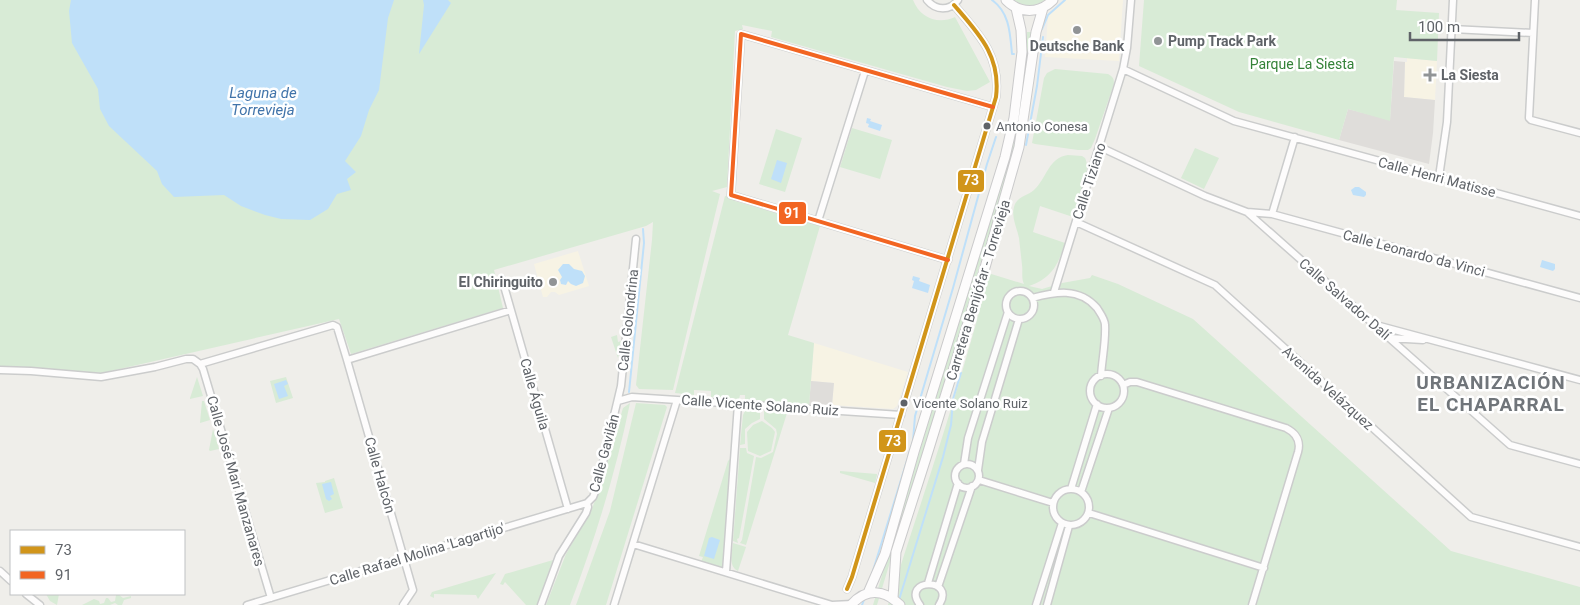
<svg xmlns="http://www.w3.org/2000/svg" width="1580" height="605" font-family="Roboto,sans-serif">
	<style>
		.commercial { fill: #f7f3e4 }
		.industrial { fill: #dfddda }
		.green { fill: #d8ebd6 }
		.water { fill: #bfe0f9 }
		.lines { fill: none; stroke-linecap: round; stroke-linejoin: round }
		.stream { stroke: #bfe0f9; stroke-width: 2 }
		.street-casing { stroke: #cbcccc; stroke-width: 9 }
		.secondary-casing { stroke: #cacacb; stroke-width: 11 }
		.street { stroke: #fdfcfc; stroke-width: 6 }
		.secondary { stroke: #fdfcfc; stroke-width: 9 }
		.bus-1-casing { stroke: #fff; stroke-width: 8 }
		.bus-2-casing { stroke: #fff; stroke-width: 8 }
		.bus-1 { stroke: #d1951a; stroke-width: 4 }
		.bus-2 { stroke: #f26522; stroke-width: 4 }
		.poi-dot { fill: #919496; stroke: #fff; stroke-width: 2 }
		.bus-dot { fill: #5f6368; stroke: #fff; stroke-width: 2 }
		.labels { text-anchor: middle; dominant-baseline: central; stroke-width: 5; stroke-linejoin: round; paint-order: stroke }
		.bus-label { font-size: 13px; fill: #5f6368; stroke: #fff; text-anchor: start }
		.poi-label { font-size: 14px; font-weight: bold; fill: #5f6368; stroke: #fff; text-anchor: start }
		.park-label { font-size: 14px; fill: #348238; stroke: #fff }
		.street-label { font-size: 14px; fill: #5f6368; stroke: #fff }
		.water-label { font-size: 15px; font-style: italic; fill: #4174aa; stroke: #fff }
		.district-label { font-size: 19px; font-weight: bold; letter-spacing: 1px; fill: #70757a; stroke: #fff }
		.line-badge { stroke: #fff; stroke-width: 2 }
		.badge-label { font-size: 14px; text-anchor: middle; font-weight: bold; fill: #fff }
	</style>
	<rect width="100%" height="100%" fill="#efeeea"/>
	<path class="commercial" d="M1066 0H1123L1119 61 1045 57 1048 16Z
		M1407 58 1437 61 1435 100 1404 97 1405 62H1407Z
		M578 251 589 286 559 295 555 292H551L547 297H543L534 264Z
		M814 343 908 372 897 406 893 409 832 405 834 383 811 381Z"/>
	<path class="industrial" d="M1394 61 1405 62 1404 97 1435 100 1433 133 1429 164 1339 140 1348 109 1390 120Z
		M811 381 834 383 832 405 809 404Z"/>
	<path class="green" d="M0 0H913C920 18 938 25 955 17L990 82 976 90 967 91 947 87 771 37 772 31 742 25 743 29 735 31 727 187 712 191 720 194 673 390 639 389 636 385 652 240 653 222 646 226 494 270 503 308 351 354 339 319 102 373 0 366Z
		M1013 0H1045C1035 7 1024 7 1013 0Z
		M1144 0H1397L1396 10 1439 13 1437 61 1394 57 1390 121 1348 109 1339 140 1239 112 1139 66Z
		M1027 32H1032L1018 135 1010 165 877 605H873L1006 167C1016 123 1027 78 1027 32Z
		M1055 69 1108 74C1113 77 1114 78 1114 84L1095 139 1091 148 1088 150H1078L1035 144 1032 143 1044 78 1047 73Z
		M852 128 892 140 880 179 840 167Z
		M776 129 802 138 785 192 759 184Z
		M1195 148 1219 158 1204 189 1181 178Z
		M1068 155 1082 156 1085 158C1092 171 1078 202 1073 217L1040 206 1033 232 1065 243C1058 265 1052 278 1029 286L1042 289 1062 283 1090 278 1092 275 1118 284 1193 319 1451 551 1580 587V605H888C913 526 940 448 963 369 972 337 982 306 988 273L1024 284C1021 278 1023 272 1022 265 1021 256 1020 247 1019 238 1017 228 1011 217 1014 207 1016 197 1027 196 1034 190 1047 178 1048 158 1068 155Z
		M725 196 736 199 735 201 820 226 788 335 814 343 809 406 745 401V395H740L739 399 711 397V391L694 390V395L675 393Z
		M617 335 618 342 621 341 618 358 611 337Z
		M197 377 203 396 190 399V398Z
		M286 377 293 398 276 403 270 381Z
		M202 401H204L210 420 200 423Z
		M630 403C616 472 595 539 570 605H546L566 554 591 511 600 488 623 408Z
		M636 403 665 405 667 407 606 605H576L610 511Z
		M745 411H760V419L752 423 745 429V444L740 445 743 415Z
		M764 411 787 413 746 545 740 543 742 540 756 457 761 458 773 452 777 434 776 429 764 419Z
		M762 421 772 428 775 432 771 451 760 456 748 451 747 432 753 425Z
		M213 429 219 449 210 451 209 450Z
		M740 448H746L747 453 754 456 739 538 737 539 738 543 733 541Z
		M730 459 731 462 723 566 721 568 701 562 703 557 699 556 728 461Z
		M840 471 877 474V475L875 483 840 473Z
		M334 478 343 508 325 513 316 483 325 482V481Z
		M733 543 746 547 738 571C728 566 732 553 733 543Z
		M553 560 537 605H526L505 582 503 585 500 584 505 574Z
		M496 573 478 599 476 595 434 594V598L430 596 432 592Z
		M46 594H59L57 605 50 601Z
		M118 594 123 598 131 596V598L124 600 122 605H118L115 603 110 605H82L94 599 99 601 100 604 104 603 106 598H108L111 602 115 601 116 595Z"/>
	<path class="water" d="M71 0H394L388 18 379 90 369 110 361 136 345 161 356 172 347 179 351 190 337 194 328 209 310 220 281 219 265 215 241 206 224 195 174 197 162 184 157 171 109 126 100 109 98 89 72 43 69 11Z
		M423 0H448L451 3 419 54 424 5Z
		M867 118 871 119 870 121 882 125 880 131 868 127 869 124 866 123Z
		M777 160 787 163 781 183 771 179Z
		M1359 187 1366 192V195L1364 197 1353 195 1351 190 1355 187Z
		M1542 260 1555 264V269L1553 271 1540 267Z
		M563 264H569L574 269 582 271 585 276 583 283 576 286 571 284 568 281 566 285 561 284 560 280 562 277 558 270Z
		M913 276 920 278 919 281 930 285 928 293 912 288 914 281 912 280Z
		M286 380 288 384 284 386 288 396 279 399 274 384Z
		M331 482 334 494 330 496 332 499 329 501 326 499 322 484Z
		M712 537 720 540 714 559 704 556 709 538Z"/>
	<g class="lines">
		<path class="stream" d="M992 0C1010 13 1010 34 1012 54H1014
			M1042 29 1048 15 1065 0
			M1026 145 1037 86 1043 37
			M629 392 644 243 643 229
			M872 574 913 441 915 416 953 288 987 164 996 137
			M899 600 943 457 951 425 953 399 961 373
			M862 605 864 600"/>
		<defs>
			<path id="street" d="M927 0C936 11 950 11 958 0
				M1535 0 1529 118 1531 120 1580 133
				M1452 29 1533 33
				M1123 69 1234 121 1580 216
				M1100 147 1205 196 1247 212 1510 445 1580 464
				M1439 177 1447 122 1453 0
				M1247 212 1272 214 1580 298
				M1272 214 1295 137
				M818 221 865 71
				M1076 222 1215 285 1471 517 1580 547
				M948 260 731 195 741 34 993 107
				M502 279 568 509
				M1006 305a14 14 0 1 1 28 0a14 14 0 1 1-28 0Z
				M1054 292 1123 69 1127 48 1131 0
				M1032 298C1055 292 1079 287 1097 308 1100 313 1105 319 1105 325 1106 341 1102 360 1101 376
				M1376 325 1580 380
				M1389 338 1423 340
				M347 360 413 590 403 605
				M200 364 203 369 271 598
				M0 370 31 371 101 377 155 367 186 359H193L200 364 333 325 337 327 347 360 511 310
				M1090 391a17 17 0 1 1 34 0a17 17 0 1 1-34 0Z
				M1123 385 1130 382H1137L1286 428C1296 433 1301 441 1298 452L1252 605
				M618 401 632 397 901 415
				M964 464 968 438 1008 312
				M955 476a12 12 0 1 1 24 0a12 12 0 1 1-24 0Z
				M978 470 982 442 1019 319
				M979 480 1053 503
				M1053 507a18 18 0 1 1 36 0a18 18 0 1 1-36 0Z
				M1071 489 1097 404
				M1081 492 1109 408
				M587 503 593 497 597 487 621 386 636 239
				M1089 513 1264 568
				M633 544 832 605
				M0 571 11 581
				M726 572 738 404
				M928 583 958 483
				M938 587 972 486
				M847 589 852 577 996 97C1001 56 979 34 954 5
				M26 594 40 605
				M247 605 587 503
				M541 605 559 556 586 513 588 507 587 503
				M614 605 677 400
				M832 605 852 604
				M920 605C900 578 957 577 939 605
				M1036 605 1062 523
				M1047 605 1069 526"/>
			<path id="secondary" d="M1006 0C1020 14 1039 14 1053 0
				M868 593 885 554 914 452 1005 157 1014 118 1022 52 1021 30 1016 8
				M893 598 896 552 926 458 984 271 1019 147 1036 32 1043 8
				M851 605C866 588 884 589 900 605"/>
		</defs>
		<use href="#street" class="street-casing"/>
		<use href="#secondary" class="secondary-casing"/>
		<use href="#street" class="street"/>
		<use href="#secondary" class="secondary"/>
		<defs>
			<path id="bus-1" d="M847 589 852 577 996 97C1001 56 979 34 954 5"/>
			<path id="bus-2" d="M948 260 731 195 741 34 993 107"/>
		</defs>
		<use href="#bus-1" class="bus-1-casing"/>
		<use href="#bus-2" class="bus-2-casing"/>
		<use href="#bus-1" class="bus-1"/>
		<use href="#bus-2" class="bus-2"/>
	</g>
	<g class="poi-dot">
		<circle cx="1077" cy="30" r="5"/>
		<circle cx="1158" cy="41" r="5"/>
		<path d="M1427.5 67.5h5v5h5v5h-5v5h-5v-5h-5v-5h5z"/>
		<circle cx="553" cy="282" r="5"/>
	</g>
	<g class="bus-dot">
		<circle cx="987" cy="126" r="4.5"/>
		<circle cx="904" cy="403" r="4.5"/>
	</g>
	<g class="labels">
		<g class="bus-label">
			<text x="996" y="126">Antonio Conesa</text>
			<text x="913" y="403">Vicente Solano Ruiz</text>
		</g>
		<g class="poi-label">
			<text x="1168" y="41">Pump Track Park</text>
			<text x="1077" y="46" text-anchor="middle">Deutsche Bank</text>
			<text x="1441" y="75">La Siesta</text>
			<text x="543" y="282" text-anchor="end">El Chiringuito</text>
		</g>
		<g class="park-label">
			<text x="1302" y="64">Parque La Siesta</text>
		</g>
		<g class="street-label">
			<text transform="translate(1437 177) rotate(15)">Calle Henri Matisse</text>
			<text transform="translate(1089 181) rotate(-72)">Calle Tiziano</text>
			<text transform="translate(1414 253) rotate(15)">Calle Leonardo da Vinci</text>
			<text transform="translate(978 290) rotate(-73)">Carretera Benijófar - Torrevieja</text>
			<text transform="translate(1345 299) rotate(41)">Calle Salvador Dalí</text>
			<text transform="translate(628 320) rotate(-84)">Calle Golondrina</text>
			<text transform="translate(1328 388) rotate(42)">Avenida Velázquez</text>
			<text transform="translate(535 394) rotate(74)">Calle Águila</text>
			<text transform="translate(760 405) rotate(4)">Calle Vicente Solano Ruiz</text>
			<text transform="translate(604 453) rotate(-75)">Calle Gavilán</text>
			<text transform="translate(380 475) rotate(74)">Calle Halcón</text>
			<text transform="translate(236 481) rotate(74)">Calle José Mari Manzanares</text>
			<text transform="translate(417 554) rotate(-17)">Calle Rafael Molina 'Lagartijo'</text>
		</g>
		<g class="water-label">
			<text x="263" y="93">Laguna de<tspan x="263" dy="17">Torrevieja</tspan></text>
		</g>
		<g class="district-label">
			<text x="1491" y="382">URBANIZACIÓN<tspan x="1491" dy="22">EL CHAPARRAL</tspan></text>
		</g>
	</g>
	<g class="line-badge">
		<rect x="957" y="169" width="28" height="24" rx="5" fill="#d1951a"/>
		<rect x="778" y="201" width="29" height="24" rx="5" fill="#f26522"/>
		<rect x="878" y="429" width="29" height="24" rx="5" fill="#d1951a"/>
	</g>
	<g class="badge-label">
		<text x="971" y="185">73</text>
		<text x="792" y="218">91</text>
		<text x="893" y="446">73</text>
	</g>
	<rect x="10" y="530" width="175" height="65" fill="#ffffff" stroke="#bfc1c3"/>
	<rect x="20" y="546" width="25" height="8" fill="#d1951a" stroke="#bfc1c3"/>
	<text x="55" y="555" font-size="15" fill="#5f6368">73</text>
	<rect x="20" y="571" width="25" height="8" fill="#f26522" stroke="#bfc1c3"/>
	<text x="55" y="580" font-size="15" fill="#5f6368">91</text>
	<path d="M1410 32v8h109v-8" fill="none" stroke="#5f6368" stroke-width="2.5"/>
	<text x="1418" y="32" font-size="15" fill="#5f6368" stroke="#ffffff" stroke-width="4" paint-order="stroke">100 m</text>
</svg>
